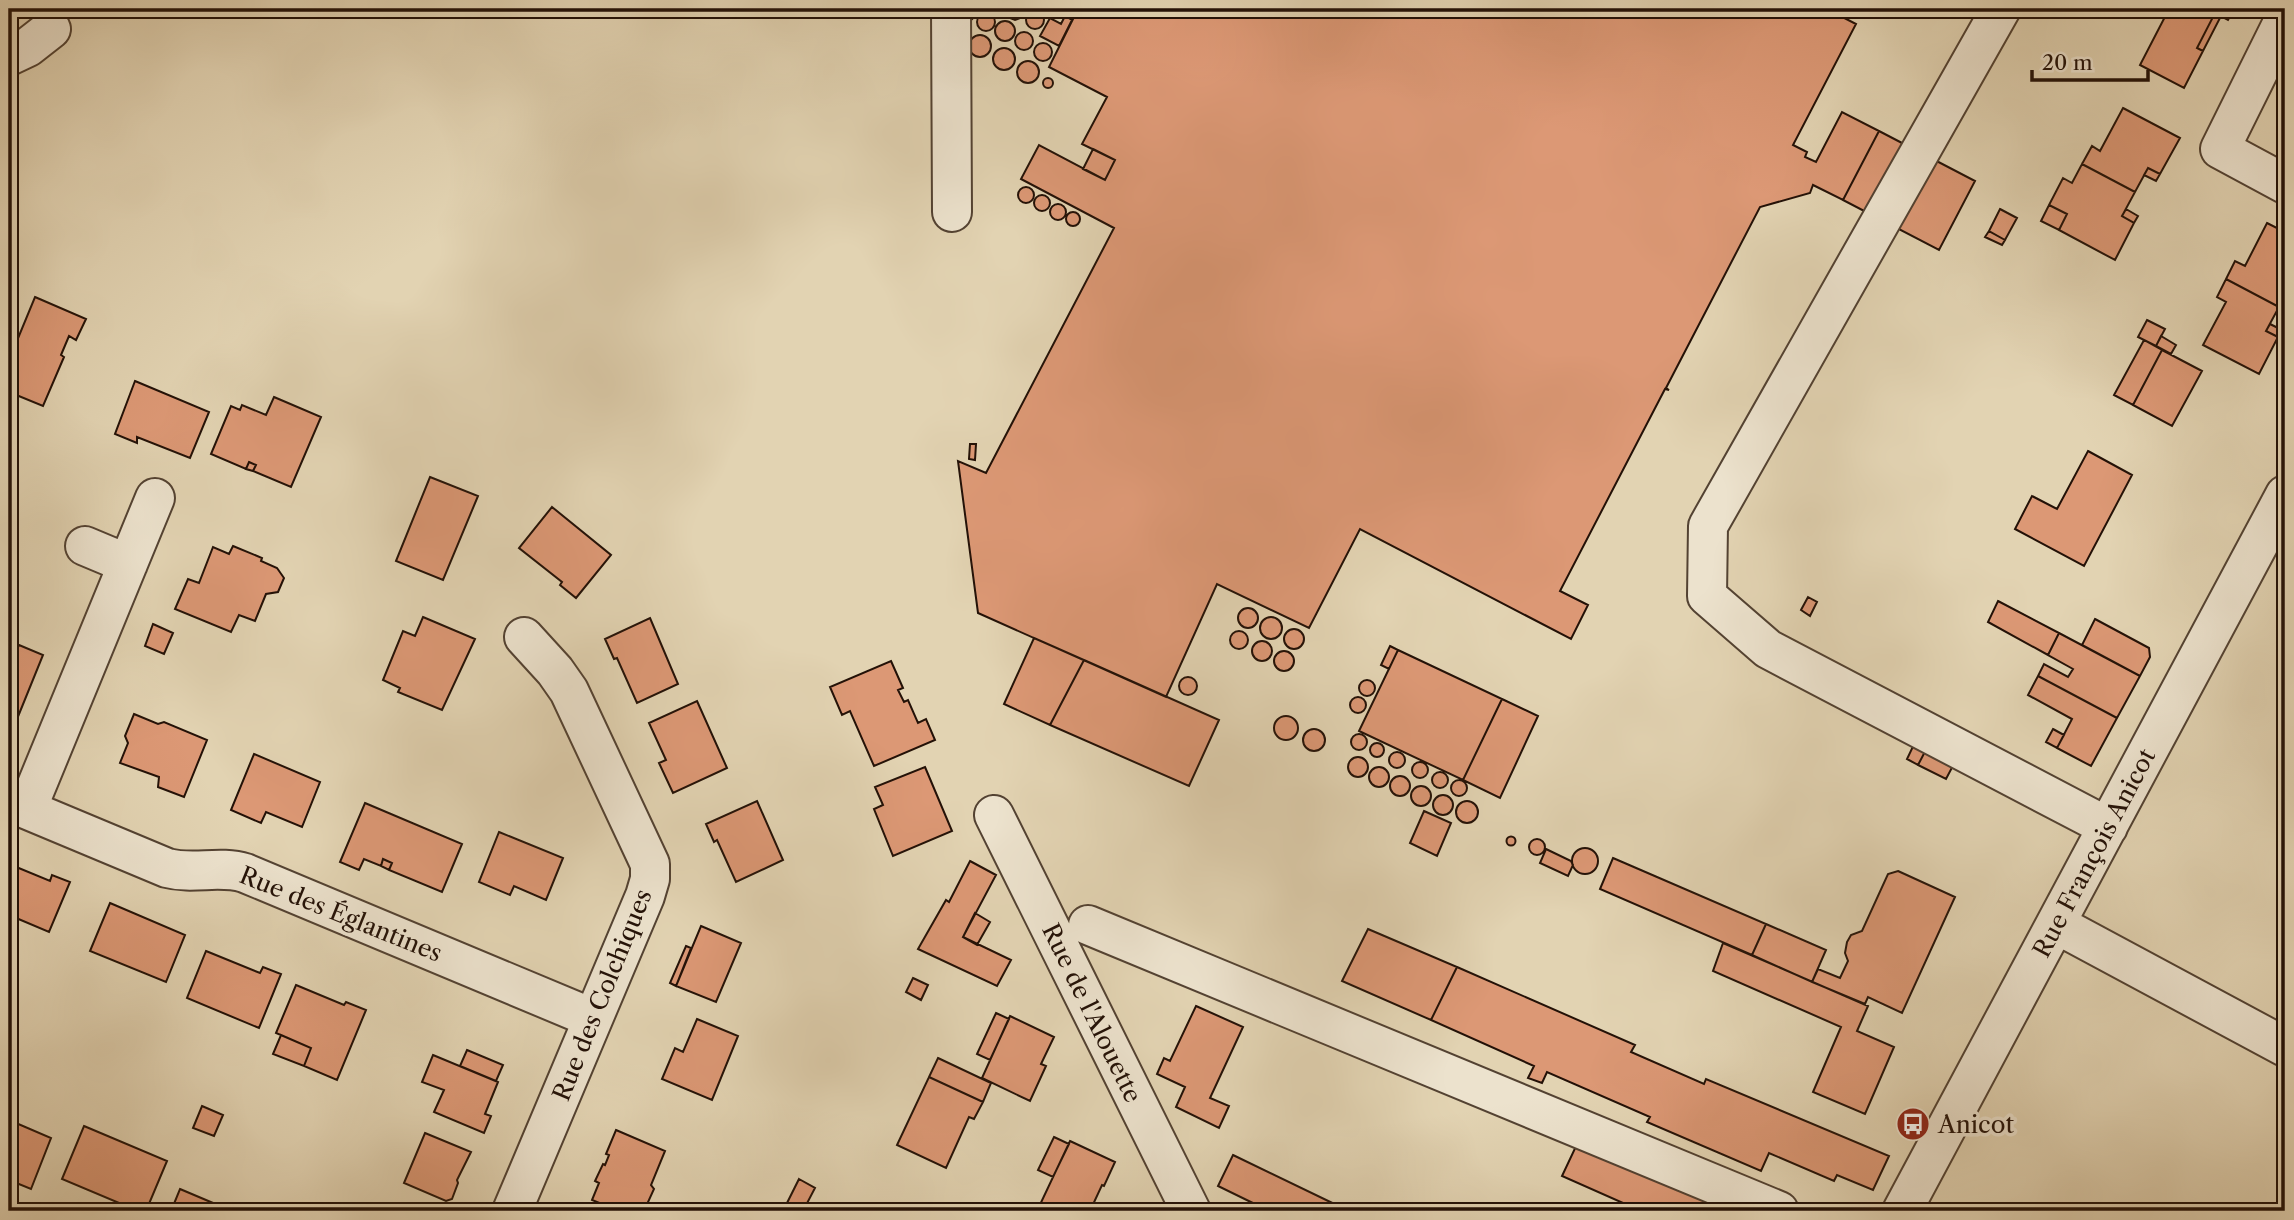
<svg xmlns="http://www.w3.org/2000/svg" width="2294" height="1220" font-family="'Libre Caslon Text',serif">
	<style>
		.building { fill: #dc9875; stroke: #231107; stroke-width: 2 }
		.lines { fill: none; stroke-linecap: round; stroke-linejoin: round }
		.minor-casing { stroke: #534232; stroke-width: 42 }
		.minor { stroke: #ece2cd; stroke-width: 38 }
		.labels { text-anchor: middle; dominant-baseline: central; stroke-width: 7; stroke-linejoin: round; paint-order: stroke }
		.street-label { font-size: 24px; fill: #231107; stroke: #ece2cd }
		.poi-label { font-size: 24px; fill: #231107; stroke: #ece2cd; text-anchor: start }
	</style>
	<rect width="100%" height="100%" fill="#e2d3b2"/>
	<filter id="stains"><feTurbulence type="fractalNoise" baseFrequency=".00286" numOctaves="4"/><feColorMatrix values="0 0 0 0 .2 0 0 0 0 .09 0 0 0 0 .02 0 0 0 .5 -.17"/></filter>
	<radialGradient id="worn" r=".72"><stop offset=".6" stop-color="#630" stop-opacity="0"/><stop offset="1" stop-color="#630" stop-opacity=".3"/></radialGradient>
	<path class="building" d="M958 9H976V15L970 21Z
		M1008 9H1021L1020 18 1015 20 1010 18Z
		M1078 9H1827L1856 24 1793 145 1807 152 1805 157 1816 162 1842 112 1879 131 1843 200 1813 185 1810 193 1760 207 1666 388 1669 390 1665 389 1560 591 1588 605 1571 639 1360 529 1309 628 1217 584 1166 697 978 613 958 461 986 473 1114 228 1021 179 1039 145 1105 180 1115 160 1082 144 1107 97 1049 67Z
		M2169 9H2234L2228 20 2215 13 2197 48 2203 51 2184 88 2140 65Z
		M1026 20a9 9 0 1 1 18 0a9 9 0 1 1-18 0Z
		M977 22a9 9 0 1 1 18 0a9 9 0 1 1-18 0Z
		M2215 13 2221 16 2203 51 2197 48Z
		M1065 16 1072 20 1059 46 1040 36 1050 18 1061 24Z
		M995 31a10 10 0 1 1 20 0a10 10 0 1 1-20 0Z
		M1015 41a9 9 0 1 1 18 0a9 9 0 1 1-18 0Z
		M969 46a11 11 0 1 1 22 0a11 11 0 1 1-22 0Z
		M1034 52a9 9 0 1 1 18 0a9 9 0 1 1-18 0Z
		M993 59a11 11 0 1 1 22 0a11 11 0 1 1-22 0Z
		M1017 72a11 11 0 1 1 22 0a11 11 0 1 1-22 0Z
		M1043 83a5 5 0 1 1 10 0a5 5 0 1 1-10 0Z
		M2123 108 2180 138 2160 174 2148 168 2135 192 2082 164 2092 146 2100 151Z
		M1879 131 1975 181 1939 250 1843 200Z
		M1093 149 1115 160 1105 180 1083 169Z
		M2082 164 2135 192 2122 216 2134 223 2115 260 2059 230 2067 214 2049 205 2063 178 2072 183Z
		M2148 168 2160 174 2156 181 2144 175Z
		M1018 195a8 8 0 1 1 16 0a8 8 0 1 1-16 0Z
		M1034 203a8 8 0 1 1 16 0a8 8 0 1 1-16 0Z
		M1050 212a8 8 0 1 1 16 0a8 8 0 1 1-16 0Z
		M2049 205 2067 214 2059 230 2041 221Z
		M2000 209 2017 218 2005 240 1989 231Z
		M2126 209 2138 216 2134 223 2122 216Z
		M1066 219a7 7 0 1 1 14 0a7 7 0 1 1-14 0Z
		M2267 223 2285 232V295L2279 307 2226 279 2235 261 2245 266Z
		M1989 231 2005 240 2002 245 1985 237Z
		M2226 279 2279 307 2266 331 2278 337 2259 374 2203 345 2226 302 2217 297Z
		M35 297 86 319 76 340 69 336 61 355 64 357 43 406 9 392V360Z
		M2147 320 2165 329 2156 346 2138 337Z
		M2270 324 2282 330 2278 337 2266 331Z
		M2161 336 2176 345 2171 354 2156 346Z
		M2144 340 2162 350 2133 405 2114 395Z
		M2162 350 2202 371 2172 426 2133 405Z
		M135 381 209 412 190 458 137 437V443L115 434Z
		M274 397 321 417 291 487 253 471 256 465 249 462 246 469 211 454 231 406 240 410 242 405 266 415Z
		M970 444H976L975 460 969 459Z
		M2088 451 2132 475 2084 566 2015 529 2032 496 2057 509Z
		M249 462 256 465 253 471 246 469Z
		M430 477 478 496 443 580 396 561Z
		M552 507 611 555 576 598 560 585 562 582 519 548Z
		M233 546 262 558 261 561 277 568 284 578 278 592 266 594 255 621 239 615 231 632 175 609 188 579 199 583 213 547 229 554Z
		M1808 597 1817 602 1810 616 1801 610Z
		M1998 601 2059 633 2048 655 1988 622Z
		M1238 618a10 10 0 1 1 20 0a10 10 0 1 1-20 0Z
		M423 617 475 639 442 710 398 692 400 688 383 680 403 631 415 636Z
		M1260 628a11 11 0 1 1 22 0a11 11 0 1 1-22 0Z
		M650 618 678 684 637 703 617 658 614 659 605 639Z
		M2095 619 2149 648 2150 657 2140 676 2082 645Z
		M153 624 173 633 164 654 145 646Z
		M1284 639a10 10 0 1 1 20 0a10 10 0 1 1-20 0Z
		M1230 640a9 9 0 1 1 18 0a9 9 0 1 1-18 0Z
		M2059 633 2140 676 2117 718 2038 676 2044 664 2068 677 2073 669 2048 655Z
		M1034 638 1084 660 1050 725 1004 704Z
		M1252 651a10 10 0 1 1 20 0a10 10 0 1 1-20 0Z
		M19 645 43 655 15 724 9 721V654L14 656Z
		M1390 646 1398 650 1389 669 1381 665Z
		M1398 650 1502 699 1463 780 1359 731Z
		M1274 661a10 10 0 1 1 20 0a10 10 0 1 1-20 0Z
		M1084 660 1219 720 1189 786 1050 725Z
		M891 661 903 688 898 690 904 702 908 700 918 723 926 719 935 740 874 766 850 711 842 715 830 687Z
		M2038 676 2117 718 2091 766 2057 748 2072 719 2028 695Z
		M1179 686a9 9 0 1 1 18 0a9 9 0 1 1-18 0Z
		M1359 688a8 8 0 1 1 16 0a8 8 0 1 1-16 0Z
		M1350 705a8 8 0 1 1 16 0a8 8 0 1 1-16 0Z
		M1502 699 1538 716 1500 798 1463 780Z
		M697 701 727 768 673 793 659 763 666 760 649 723Z
		M134 714 158 724 164 722 207 740 184 797 158 787 159 777 120 763 128 743 125 736Z
		M1274 728a12 12 0 1 1 24 0a12 12 0 1 1-24 0Z
		M1303 740a11 11 0 1 1 22 0a11 11 0 1 1-22 0Z
		M2053 729 2064 735 2057 748 2046 742Z
		M1351 742a8 8 0 1 1 16 0a8 8 0 1 1-16 0Z
		M1917 738 1929 744 1918 765 1907 759Z
		M1370 750a7 7 0 1 1 14 0a7 7 0 1 1-14 0Z
		M1929 744 1957 758 1946 779 1918 765Z
		M1389 760a8 8 0 1 1 16 0a8 8 0 1 1-16 0Z
		M254 754 320 782 302 827 266 812 261 823 231 810Z
		M1348 767a10 10 0 1 1 20 0a10 10 0 1 1-20 0Z
		M1412 770a8 8 0 1 1 16 0a8 8 0 1 1-16 0Z
		M1369 777a10 10 0 1 1 20 0a10 10 0 1 1-20 0Z
		M925 767 952 831 893 856 874 809 883 805 875 787Z
		M1432 780a8 8 0 1 1 16 0a8 8 0 1 1-16 0Z
		M1390 786a10 10 0 1 1 20 0a10 10 0 1 1-20 0Z
		M1451 788a8 8 0 1 1 16 0a8 8 0 1 1-16 0Z
		M1411 796a10 10 0 1 1 20 0a10 10 0 1 1-20 0Z
		M1433 805a10 10 0 1 1 20 0a10 10 0 1 1-20 0Z
		M757 801 783 860 736 882 717 840 714 842 706 824Z
		M1456 812a11 11 0 1 1 22 0a11 11 0 1 1-22 0Z
		M365 803 462 844 442 892 389 870 392 863 383 859 381 866 364 859 359 870 340 862Z
		M1424 811 1451 823 1437 856 1410 843Z
		M499 832 563 858 546 900 514 886 510 895 479 882Z
		M1506.5 841a4.5 4.5 0 1 1 9 0a4.5 4.5 0 1 1-9 0Z
		M1529 847a8 8 0 1 1 16 0a8 8 0 1 1-16 0Z
		M1572 861a13 13 0 1 1 26 0a13 13 0 1 1-26 0Z
		M1546 849 1571 861 1573 865 1568 876 1540 863Z
		M1613 858 1766 924 1752 955 1600 889Z
		M383 859 392 863 389 870 381 866Z
		M970 861 996 875 963 937 1011 960 997 986 918 949 946 900 949 902Z
		M9 864 50 881 52 875 70 882 49 932 9 915Z
		M1898 871 1955 897 1902 1013 1868 997 1865 1004 1812 982 1818 969 1840 978 1848 961 1845 953 1847 942 1851 935 1862 931 1888 874Z
		M110 903 185 935 166 982 90 951Z
		M975 913 990 922 977 945 963 937Z
		M1766 924 1826 950 1812 982 1752 955Z
		M701 926 741 943 716 1002 676 986Z
		M1368 929 1457 967 1431 1020 1342 981Z
		M1723 943 1868 1006 1857 1031 1894 1047 1865 1114 1813 1092 1841 1027 1713 971Z
		M686 946 691 948 676 986 670 983Z
		M206 951 260 973 263 967 281 974 259 1028 187 998Z
		M1457 967 1635 1045 1631 1052 1704 1084 1706 1079 1889 1156 1873 1190 1837 1175 1834 1181 1769 1153 1761 1171 1647 1122 1650 1117 1547 1072 1542 1083 1528 1078 1534 1066 1431 1020Z
		M913 978 928 985 921 1000 906 992Z
		M296 985 344 1005 346 1002 366 1010 337 1080 304 1066 311 1048 276 1033Z
		M1196 1006 1243 1027 1210 1098 1229 1106 1219 1128 1176 1107 1185 1087 1157 1074 1164 1058 1170 1061Z
		M996 1013 1009 1019 990 1060 977 1054Z
		M1010 1016 1054 1037 1041 1064 1046 1066 1030 1101 982 1078Z
		M697 1019 738 1036 712 1100 662 1079 675 1048 683 1052Z
		M281 1035 311 1048 304 1066 273 1054Z
		M467 1050 503 1065 496 1081 460 1066Z
		M433 1055 498 1082 485 1114 491 1116 484 1133 434 1112 444 1090 422 1082Z
		M938 1058 991 1083 983 1102 929 1077Z
		M929 1077 983 1102 974 1119 969 1117 946 1168 897 1145Z
		M202 1106 223 1115 214 1136 193 1128Z
		M9 1120 51 1138 31 1189 9 1180Z
		M84 1126 167 1161 146 1211H127L122 1209 124 1205 62 1179Z
		M616 1130 665 1151 651 1185 654 1189 644 1211H619L592 1200 599 1183 595 1181 603 1164 605 1165 609 1155 606 1154Z
		M425 1133 471 1152 457 1180 458 1183 452 1199 446 1201 404 1183Z
		M1054 1137 1069 1144 1053 1177 1038 1170Z
		M1070 1141 1115 1162 1104 1186 1102 1185 1090 1211H1037Z
		M1578 1142 1732 1211H1641L1562 1176Z
		M1233 1155 1349 1211H1269L1259 1206 1218 1186Z
		M799 1179 815 1188 803 1211H783Z
		M180 1189 232 1211H171Z"/>
	<g class="lines">
		<defs>
			<path id="minor" d="M951 9 952 212
				M2001 9 1708 526 1707 596 1768 649 2108 827
				M2285 18 2220 149 2285 184
				M9 56 28 47 51 29
				M85 546 128 564
				M9 802 167 868C194 875 219 865 245 873L592 1018
				M27 809 155 498
				M994 815 1191 1211
				M2056 924 2285 1047
				M1088 925 1779 1211
				M512 1211 645 896 650 879V864L569 691 555 671 524 637
				M1902 1211 2285 495"/>
		</defs>
		<use href="#minor" class="minor-casing"/>
		<use href="#minor" class="minor"/>
	</g>
	<defs>
		<symbol id="bus-disc" viewBox="-11 -11 22 22"><circle r="9.5" fill="#8f2418" stroke="#ece2cd"/><path d="M-5-6H5V4H4V6H2V4H-2V6H-4V4H-5ZM-3.5-4V0h7V-4ZM-3.5 1.2v1.5H-2V1.2ZM2 1.2v1.5H3.5V1.2Z" fill="#fff"/></symbol>
	</defs>
	<g fill-rule="evenodd">
		<use href="#bus-disc" x="1894" y="1105" width="38" height="38"/>
	</g>
	<g class="labels">
		<g class="street-label">
			<text transform="translate(2094 853) rotate(-62)">Rue François Anicot</text>
			<text transform="translate(341 914) rotate(22)">Rue des Églantines</text>
			<text transform="translate(602 995) rotate(-68)">Rue des Colchiques</text>
			<text transform="translate(1092 1013) rotate(64)">Rue de l'Alouette</text>
		</g>
		<g class="poi-label">
			<text x="1938" y="1124">Anicot</text>
		</g>
	</g>
	<rect width="2294" height="1220" fill="none" stroke="#e2d3b2" stroke-width="35"/>
	<rect x="10" y="10" width="2273" height="1199" fill="none" stroke="#231107" stroke-width="3.5"/>
	<rect x="18" y="18" width="2259" height="1185" fill="none" stroke="#231107" stroke-width="2"/>
	<path d="M2032 70v10h116v-10" fill="none" stroke="#231107" stroke-width="3.5"/>
	<text x="2042" y="70" font-size="21" fill="#231107" stroke="#ece2cd" stroke-width="5" paint-order="stroke">20 m</text>
	<rect width="100%" height="100%" filter="url(#stains)"/>
	<rect width="100%" height="100%" fill="url(#worn)"/>
</svg>
